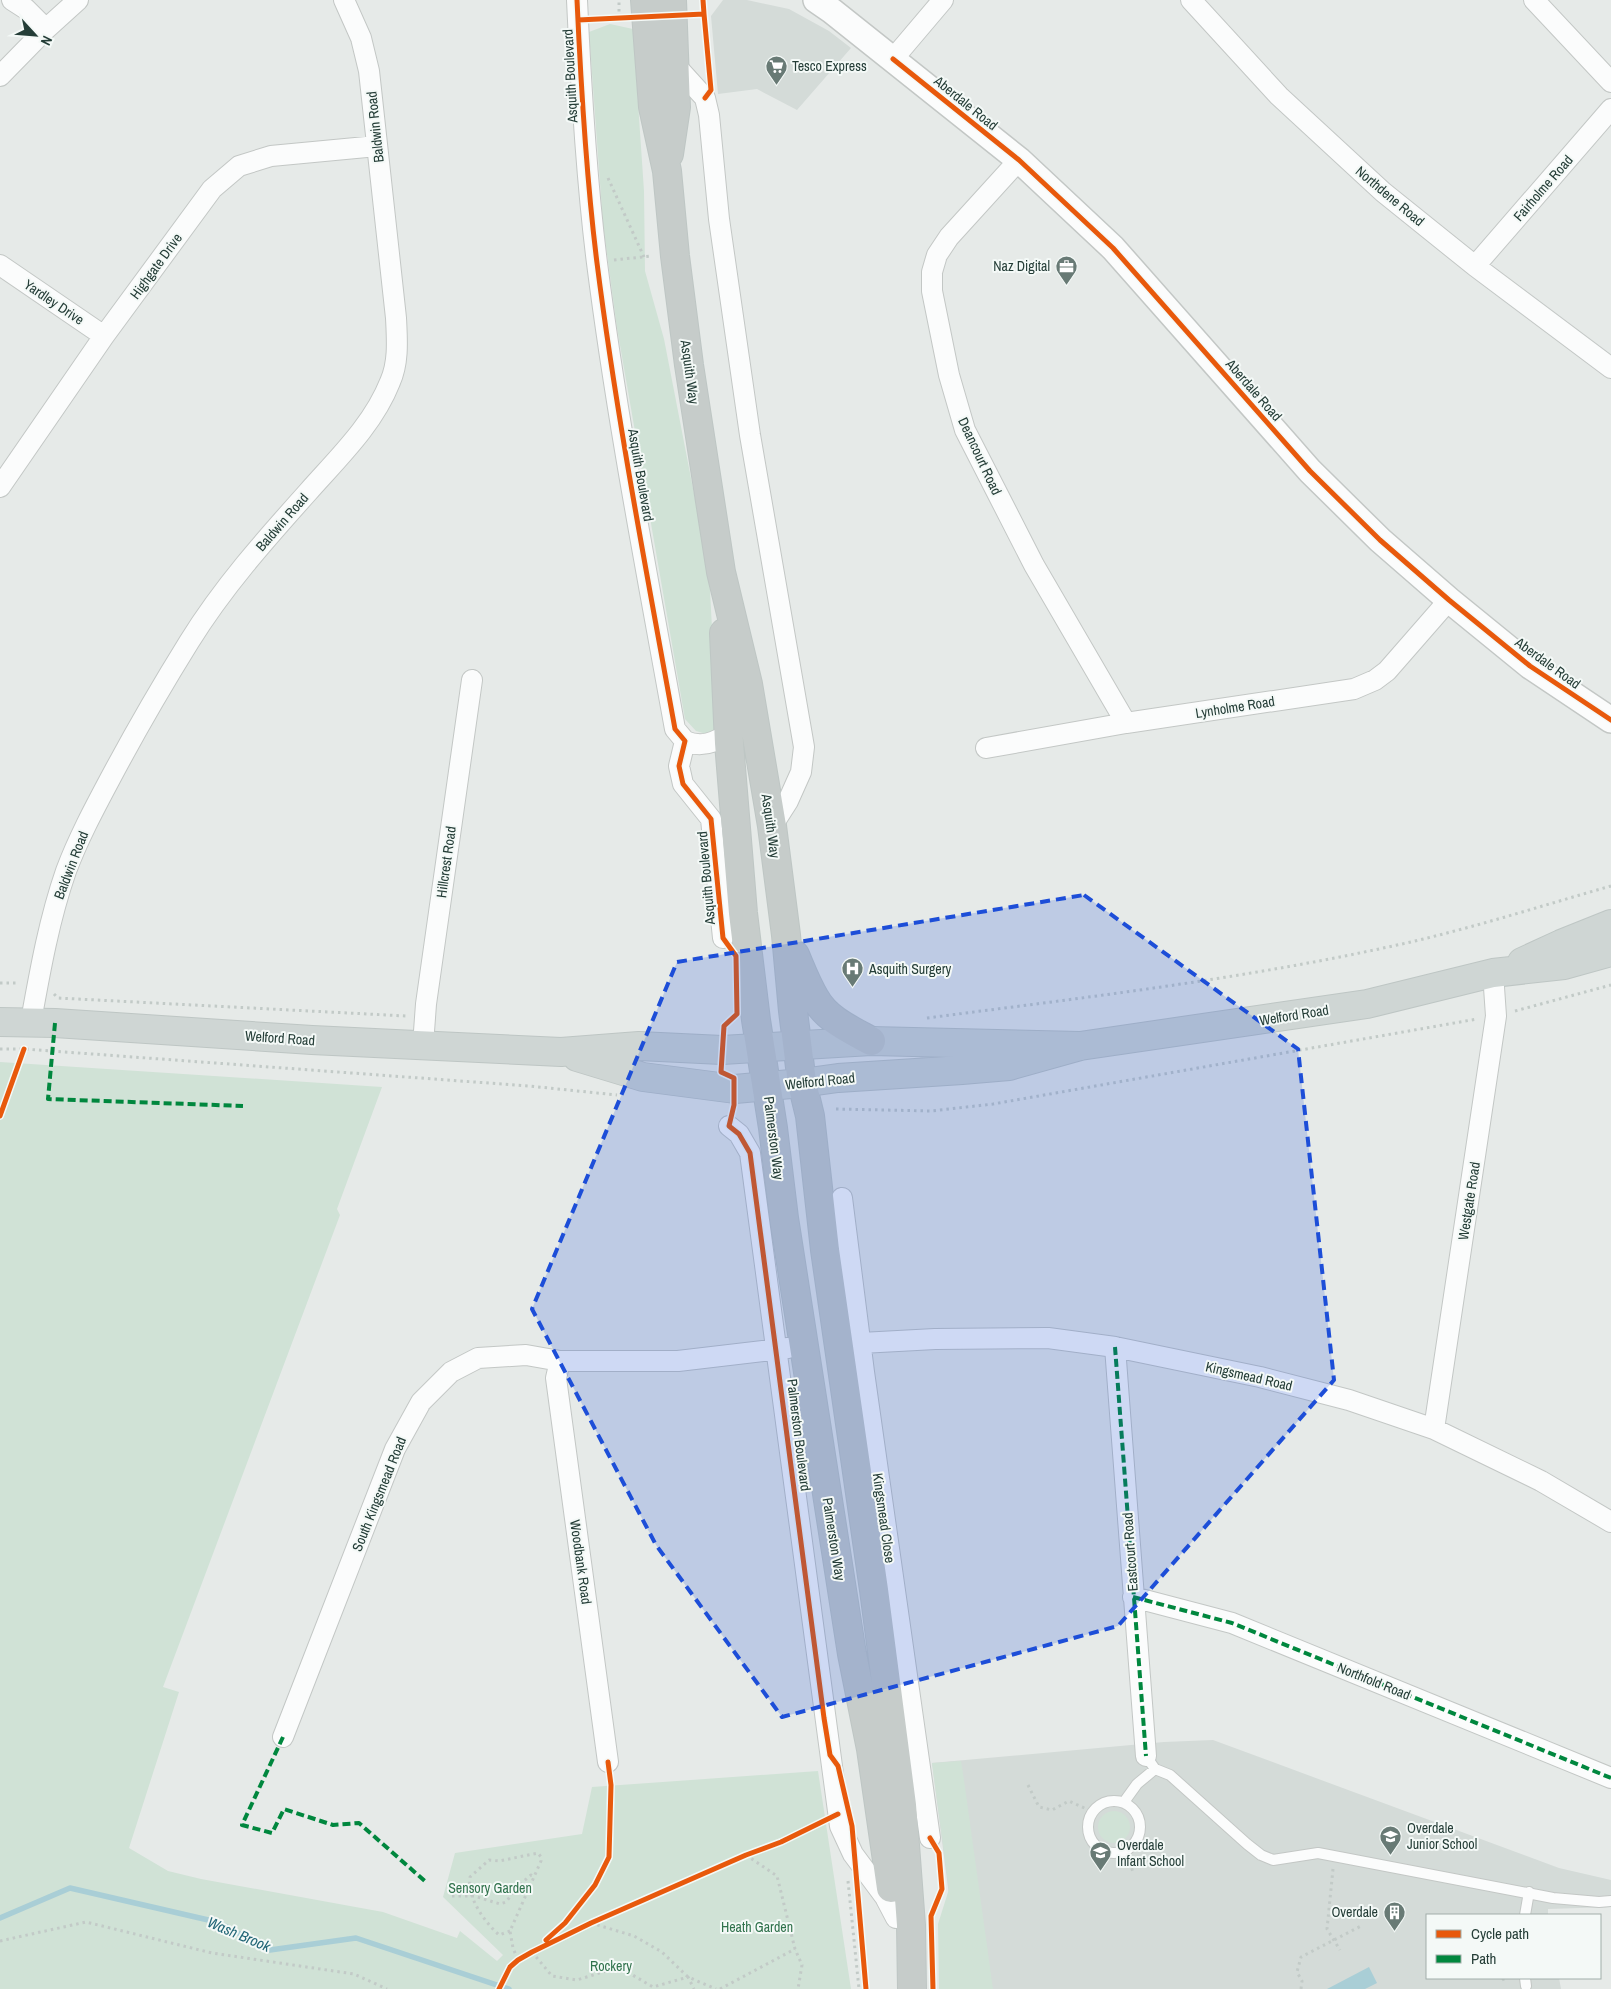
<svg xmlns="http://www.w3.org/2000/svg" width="1611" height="1989" font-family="'Archivo Narrow',sans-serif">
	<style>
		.built { fill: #d4dbd8 }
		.green { fill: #d0e2d6 }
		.water { fill: #a9ced6 }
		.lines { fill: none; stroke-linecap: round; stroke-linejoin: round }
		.stream { stroke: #a9ced6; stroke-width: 5.5 }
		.service-casing { stroke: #c3c7c5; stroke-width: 12 }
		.minor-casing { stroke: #c3c7c5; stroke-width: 22 }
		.tertiary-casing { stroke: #c3c7c5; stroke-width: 28 }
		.primary-casing { stroke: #bec6c4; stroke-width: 30 }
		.trunk-casing { stroke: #bec6c4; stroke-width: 30 }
		.path { stroke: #c2cac7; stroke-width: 3; stroke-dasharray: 2.5 4; stroke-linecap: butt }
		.service { stroke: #fbfcfc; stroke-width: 10 }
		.minor { stroke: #fbfcfc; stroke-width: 20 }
		.tertiary { stroke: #fbfcfc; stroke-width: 25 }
		.primary { stroke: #cfd6d4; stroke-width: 28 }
		.trunk { stroke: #c6ccca; stroke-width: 28 }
		.quiet { stroke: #00873e; stroke-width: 4; stroke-dasharray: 8 4; stroke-linecap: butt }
		.cycleway-casing { stroke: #f4f9f7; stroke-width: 8 }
		.cycleway { stroke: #e8590c; stroke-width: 5 }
		.marked { fill: #1d4ed8; fill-opacity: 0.2; stroke: #1d4ed8; stroke-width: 4; stroke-dasharray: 10 6; stroke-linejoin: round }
		.labels { text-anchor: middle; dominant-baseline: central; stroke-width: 4; stroke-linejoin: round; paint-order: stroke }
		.poi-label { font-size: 14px; fill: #243d37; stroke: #f4f9f7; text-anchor: start }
		.street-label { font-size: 14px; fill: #243d37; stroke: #f4f9f7 }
		.park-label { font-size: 14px; fill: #30724c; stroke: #f4f9f7 }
		.water-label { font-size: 15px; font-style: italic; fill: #216576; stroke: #f4f9f7 }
	</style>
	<rect width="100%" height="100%" fill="#e6eae8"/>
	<path class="built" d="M723 0H747L789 9 829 31 851 48 797 110 757 89 718 94 711 16Z
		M1213 1740 1559 1868 1611 1880V1907L1548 1909V1915H1427V1978H1559L1561 1989H954L951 1911 932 1763 1164 1742Z"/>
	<path class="green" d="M610 24 633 29 644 191 645 271 664 339 709 571 717 724 710 735 696 731 685 719 617 328 603 224 589 32Z
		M0 1062 382 1087 337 1209 340 1215 163 1687 179 1692 129 1848 168 1871 201 1879 383 1912 457 1938 460 1931 497 1961 503 1955 443 1897 455 1853 582 1834 592 1787 818 1771 851 1989H0Z
		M961 1761 964 1780 993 1989H939L938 1924 949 1889 932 1763Z
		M1098 1827a16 16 0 1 1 32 0a16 16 0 1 1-32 0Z"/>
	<path class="water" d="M1369 1967 1377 1983 1365 1989H1327Z"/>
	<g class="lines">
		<path class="stream" d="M0 1918 70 1888 217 1922 270 1950 356 1938 509 1989"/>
		<defs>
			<path id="service" d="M1146 1756 1155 1769 1170 1775 1247 1844 1261 1855 1273 1860 1318 1853 1553 1898 1599 1902 1611 1901
				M1088 1827a26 26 0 1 1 52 0a26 26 0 1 1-52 0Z
				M1124 1802 1137 1784 1155 1769
				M1525 1915 1529 1892
				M1525 1978 1526 1986"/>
			<path id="minor" d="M12 0 26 9 46 29
				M577 0C581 88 586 176 597 263 617 420 647 574 675 729L685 741 679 766 683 784 711 819 723 938
				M1191 0 1279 96 1383 192 1475 266 1611 368
				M1534 0 1611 82
				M893 59 943 0
				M675 65 705 98 709 115 719 219 750 435 804 747 801 772 788 801 772 826
				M0 76 46 29 78 0
				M1019 160 949 237 937 255 932 272V291L949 375 965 430 1034 565 1126 723
				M0 265 104 336
				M1475 266 1611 109
				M0 487 104 336 212 189 239 166 271 156 377 146
				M685 741C701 748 715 743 729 733
				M986 748 1126 723 1354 689 1375 680 1387 671 1449 600
				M31 1021C40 971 49 920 66 871 78 839 94 809 110 779 135 732 161 687 189 642 223 587 265 540 308 492 338 458 373 425 390 382 399 362 397 339 396 318L369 71 361 38 344 0
				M423 1045 426 1004 472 680
				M729 1126 739 1134 750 1153 840 1826 853 1854 885 1897 896 1918
				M842 1198 864 1372 930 1838
				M861 1343 935 1339 1048 1338 1115 1347 1260 1377 1349 1400 1434 1429 1541 1481 1611 1522
				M1115 1347 1146 1756
				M560 1361 556 1378 608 1762
				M1434 1429 1496 1016 1493 973
				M1133 1597 1232 1623 1611 1778
				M283 1737 395 1449 421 1402 451 1372 478 1358 526 1355 560 1361H678L788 1348"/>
			<path id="tertiary" d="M816 0 832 11 1019 160 1113 248 1310 471 1380 540 1449 600 1530 666 1611 720"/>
			<path id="primary" d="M1522 962 1561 944 1611 924
				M0 1022 55 1023 312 1040 561 1052 639 1046 722 1050 871 1041 1080 1046
				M577 1057 643 1077 735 1089 802 1083 838 1078 962 1070 1009 1066 1080 1046 1367 1004 1493 973 1564 965 1611 952"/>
			<path id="trunk" d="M645 0 653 107 667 171 675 256 689 365 721 572 748 684 772 826 786 935 793 1011 802 1083 810 1116 825 1250 874 1590 902 1805 911 1925 912 1989
				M669 154 676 107 672 0
				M724 633 729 743 743 913 756 1020 773 1128 784 1218 852 1654 871 1749 891 1888
				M795 955C801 969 807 985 815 998 826 1019 851 1030 871 1041"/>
		</defs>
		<use href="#service" class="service-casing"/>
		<use href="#minor" class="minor-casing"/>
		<use href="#tertiary" class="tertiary-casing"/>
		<use href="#primary" class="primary-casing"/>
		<use href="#trunk" class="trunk-casing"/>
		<path class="path" d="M619 18V0
			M608 178 644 257
			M614 260 651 256
			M0 983H19
			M54 994 58 998 406 1016
			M1515 1011 1611 985
			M927 1018C1081 998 1236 980 1388 947 1464 931 1537 907 1611 886
			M0 1049H24L529 1086 617 1095
			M836 1109 932 1111 993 1104 1477 1019
			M0 1116 24 1049
			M1028 1785 1039 1807 1052 1810 1069 1801 1093 1812
			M1125 1850 1133 1872
			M746 1855 777 1876 795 1949 802 1965 798 1989
			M1333 1869 1327 1929 1340 1950
			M848 1881 859 1989
			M452 1896H474L500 1904 506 1902 518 1886 531 1875 534 1877
			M591 1923 634 1936 662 1952 688 1977 716 1989
			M510 1931 499 1935C484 1921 467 1898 470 1877L489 1860 499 1861 538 1853 541 1857V1861L510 1931 513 1948 518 1960
			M0 1941 86 1922 212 1953 354 1974 387 1989
			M532 1952 552 1976 577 1980 619 1967 653 1987 688 1977 694 1989
			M1502 1980 1506 1978
			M720 1989 795 1949
			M1301 1989 1302 1981 1297 1972 1301 1957 1361 1926"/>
		<use href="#service" class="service"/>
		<use href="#minor" class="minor"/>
		<use href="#tertiary" class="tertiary"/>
		<use href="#primary" class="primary"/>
		<use href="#trunk" class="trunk"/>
		<path class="quiet" d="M55 1023 48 1099 243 1106
			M1115 1347 1146 1756
			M1133 1597 1232 1623 1611 1778
			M283 1737 242 1825 272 1833 284 1809 333 1825 359 1823 427 1883"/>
		<defs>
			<path id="cycleway" d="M577 0C581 88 586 176 597 263 617 420 647 574 675 729L685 741 679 766 683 784 711 819 723 938 736 956 737 1014 724 1026 721 1072 734 1078V1105L729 1126 739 1134 750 1153 824 1718 830 1755 838 1766 852 1826 866 1989
				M704 14 711 90 705 98
				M578 20 704 14 703 0
				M893 59 1019 160 1113 248 1310 471 1380 540 1449 600 1530 666 1611 720
				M0 1116 24 1049
				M930 1838 939 1853 942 1889 931 1916 933 1989
				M546 1940 565 1923 595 1885 609 1857 611 1785 608 1762
				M499 1989 510 1967 518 1960 532 1952 591 1923 746 1855 781 1842 838 1814"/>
		</defs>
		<use href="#cycleway" class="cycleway-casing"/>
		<use href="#cycleway" class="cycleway"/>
	</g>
	<path class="marked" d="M1084 895 1298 1049 1334 1380 1118 1626 782 1717 656 1545 532 1309 677 962Z"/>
	<defs>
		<symbol id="supermarket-pin" viewBox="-11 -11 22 30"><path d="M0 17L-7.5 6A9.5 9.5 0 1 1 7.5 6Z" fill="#687a75" stroke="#f4f9f7"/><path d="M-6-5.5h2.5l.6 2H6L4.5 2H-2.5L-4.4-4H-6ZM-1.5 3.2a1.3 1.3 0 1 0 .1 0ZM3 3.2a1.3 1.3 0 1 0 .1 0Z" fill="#fff"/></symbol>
		<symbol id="office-pin" viewBox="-11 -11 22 30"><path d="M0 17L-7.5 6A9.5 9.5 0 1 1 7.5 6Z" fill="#687a75" stroke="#f4f9f7"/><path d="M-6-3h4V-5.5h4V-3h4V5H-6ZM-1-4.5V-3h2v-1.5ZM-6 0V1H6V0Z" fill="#fff"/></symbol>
		<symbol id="hospital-pin" viewBox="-11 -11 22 30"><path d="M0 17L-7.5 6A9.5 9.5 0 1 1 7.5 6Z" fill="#687a75" stroke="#f4f9f7"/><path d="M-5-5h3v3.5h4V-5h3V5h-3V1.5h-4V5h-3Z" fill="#fff"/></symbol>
		<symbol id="school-pin" viewBox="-11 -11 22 30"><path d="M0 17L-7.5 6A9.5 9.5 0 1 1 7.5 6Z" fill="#687a75" stroke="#f4f9f7"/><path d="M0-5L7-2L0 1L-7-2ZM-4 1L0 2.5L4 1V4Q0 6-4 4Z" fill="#fff"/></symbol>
		<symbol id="building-pin" viewBox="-11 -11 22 30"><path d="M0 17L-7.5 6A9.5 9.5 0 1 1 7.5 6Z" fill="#687a75" stroke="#f4f9f7"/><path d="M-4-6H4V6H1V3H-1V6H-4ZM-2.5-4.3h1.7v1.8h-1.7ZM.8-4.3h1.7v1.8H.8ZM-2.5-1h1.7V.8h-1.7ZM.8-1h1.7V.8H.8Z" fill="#fff"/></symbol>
	</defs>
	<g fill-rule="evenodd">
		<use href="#supermarket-pin" x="764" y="54" width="25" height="34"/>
		<use href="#office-pin" x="1054" y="254" width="25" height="34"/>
		<use href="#hospital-pin" x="840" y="956" width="25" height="34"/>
		<use href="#school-pin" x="1378" y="1824" width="25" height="34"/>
		<use href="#school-pin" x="1088" y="1840" width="25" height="34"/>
		<use href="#building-pin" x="1382" y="1900" width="25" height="34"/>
	</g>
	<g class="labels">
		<g class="poi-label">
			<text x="792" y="66">Tesco Express</text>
			<text x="1050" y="266" text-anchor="end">Naz Digital</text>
			<text x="869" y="969">Asquith Surgery</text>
			<text x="1407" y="1828">Overdale<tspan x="1407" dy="16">Junior School</tspan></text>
			<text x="1117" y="1845">Overdale<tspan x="1117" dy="16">Infant School</tspan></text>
			<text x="1378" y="1912" text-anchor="end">Overdale</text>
		</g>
		<g class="street-label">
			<text transform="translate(570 76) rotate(-93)">Asquith Boulevard</text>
			<text transform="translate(966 103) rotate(39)">Aberdale Road</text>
			<text transform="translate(375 127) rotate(-96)">Baldwin Road</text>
			<text transform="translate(1543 188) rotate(-49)">Fairholme Road</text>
			<text transform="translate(1390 196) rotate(40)">Northdene Road</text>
			<text transform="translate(156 266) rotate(-54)">Highgate Drive</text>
			<text transform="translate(54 302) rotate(34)">Yardley Drive</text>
			<text transform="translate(690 372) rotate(82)">Asquith Way</text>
			<text transform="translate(1254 390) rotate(49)">Aberdale Road</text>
			<text transform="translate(980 456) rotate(65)">Deancourt Road</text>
			<text transform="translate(641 475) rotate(80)">Asquith Boulevard</text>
			<text transform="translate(282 522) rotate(-49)">Baldwin Road</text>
			<text transform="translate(1548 663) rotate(36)">Aberdale Road</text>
			<text transform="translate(1235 707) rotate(-9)">Lynholme Road</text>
			<text transform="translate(771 826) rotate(82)">Asquith Way</text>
			<text transform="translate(446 862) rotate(-82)">Hillcrest Road</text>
			<text transform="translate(71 865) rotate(-69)">Baldwin Road</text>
			<text transform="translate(706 878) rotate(-95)">Asquith Boulevard</text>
			<text transform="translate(1294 1015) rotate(-9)">Welford Road</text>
			<text transform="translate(280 1038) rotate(4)">Welford Road</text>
			<text transform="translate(820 1081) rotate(-6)">Welford Road</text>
			<text transform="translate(774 1138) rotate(83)">Palmerston Way</text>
			<text transform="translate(1469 1201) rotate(-81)">Westgate Road</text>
			<text transform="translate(1249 1376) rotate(13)">Kingsmead Road</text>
			<text transform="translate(799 1435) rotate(83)">Palmerston Boulevard</text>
			<text transform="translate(379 1494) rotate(-68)">South Kingsmead Road</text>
			<text transform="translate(884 1518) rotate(82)">Kingsmead Close</text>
			<text transform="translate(834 1539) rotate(81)">Palmerston Way</text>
			<text transform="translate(1130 1552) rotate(-94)">Eastcourt Road</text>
			<text transform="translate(581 1562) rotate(82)">Woodbank Road</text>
			<text transform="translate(1374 1681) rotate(22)">Northfold Road</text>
		</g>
		<g class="park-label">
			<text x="490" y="1888">Sensory Garden</text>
			<text x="757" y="1927">Heath Garden</text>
			<text x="611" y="1966">Rockery</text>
		</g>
		<g class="water-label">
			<text transform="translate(239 1934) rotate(23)">Wash Brook</text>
		</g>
	</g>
	<rect x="1426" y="1914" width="175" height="65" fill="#f4f9f7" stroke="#a1aeaa"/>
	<rect x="1436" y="1930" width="25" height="8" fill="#e8590c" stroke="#a1aeaa"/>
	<text x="1471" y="1939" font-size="15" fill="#243d37">Cycle path</text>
	<rect x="1436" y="1955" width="25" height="8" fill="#00873e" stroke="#a1aeaa"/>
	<text x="1471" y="1964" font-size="15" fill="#243d37">Path</text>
	<g transform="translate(35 35) rotate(116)" stroke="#f4f9f7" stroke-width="4" paint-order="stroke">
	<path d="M0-4L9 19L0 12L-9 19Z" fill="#243d37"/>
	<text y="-8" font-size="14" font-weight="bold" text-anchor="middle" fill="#243d37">N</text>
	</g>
</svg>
